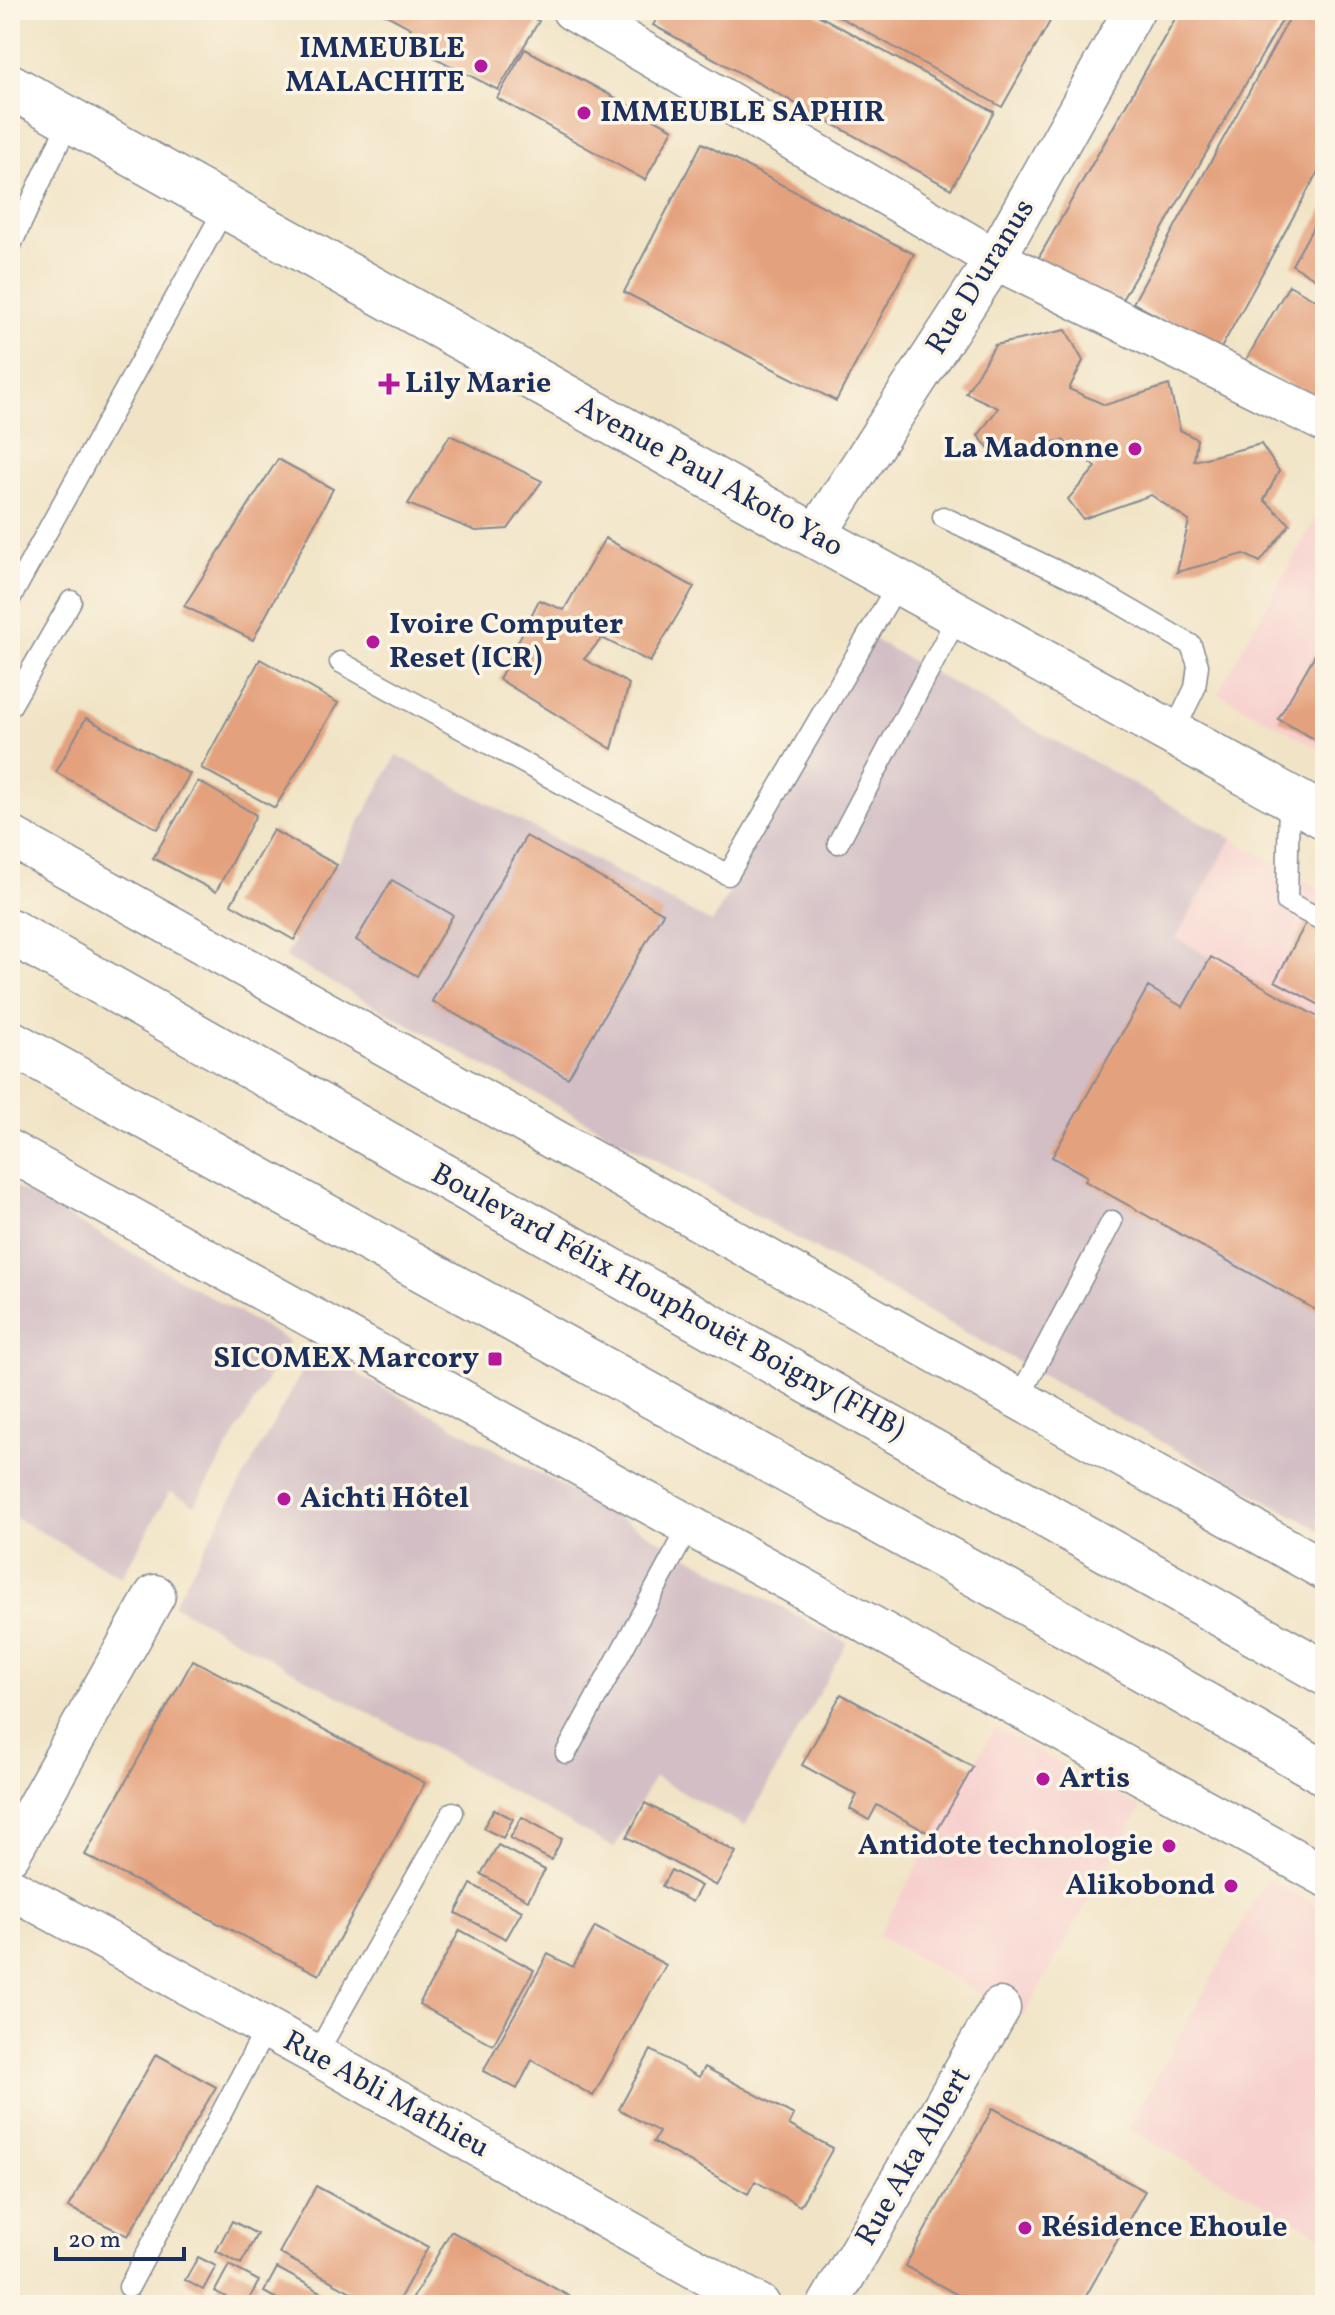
<svg xmlns="http://www.w3.org/2000/svg" width="1335" height="2315" font-family="Vollkorn,serif">
	<style>
		.built { fill: #f7d0ce }
		.industrial { fill: #d2bec4 }
		.building { fill: #e4a17d }
		.lines { fill: none; stroke-linecap: round; stroke-linejoin: round }
		.service-casing { stroke: #868a92; stroke-width: 23 }
		.minor-casing { stroke: #868a92; stroke-width: 43 }
		.tertiary-casing { stroke: #868a92; stroke-width: 47 }
		.trunk-casing { stroke: #868a92; stroke-width: 47 }
		.service { stroke: #fff; stroke-width: 20 }
		.minor { stroke: #fff; stroke-width: 40 }
		.tertiary { stroke: #fff; stroke-width: 44 }
		.trunk { stroke: #fff; stroke-width: 44 }
		.poi-dot { fill: #b5179e; stroke: #fcf5e5; stroke-width: 3 }
		.labels { text-anchor: middle; dominant-baseline: central; stroke-width: 7; stroke-linejoin: round; paint-order: stroke }
		.poi-label { font-size: 30px; font-weight: bold; fill: #1b2f5e; stroke: #fcf5e5; text-anchor: start }
		.street-label { font-size: 30px; fill: #1b2f5e; stroke: #fcf5e5 }
	</style>
	<rect width="100%" height="100%" fill="#fcf5e5"/>
	<filter id="ink" filterUnits="userSpaceOnUse"><feTurbulence type="fractalNoise" baseFrequency=".0125" numOctaves="2"/><feDisplacementMap in="SourceGraphic" scale="16" xChannelSelector="R" yChannelSelector="G"/><feConvolveMatrix kernelMatrix="1 2 1 2 8 2 1 2 1" color-interpolation-filters="sRGB"/></filter>
	<filter id="wash" filterUnits="userSpaceOnUse"><feTurbulence type="fractalNoise" baseFrequency=".006" numOctaves="4" result="noise"/><feDisplacementMap in="SourceGraphic" scale="32" xChannelSelector="R" yChannelSelector="G"/><feGaussianBlur stdDeviation="1.8" result="paint"/><feColorMatrix in="noise" values="0 0 0 0 0 0 0 0 0 0 0 0 0 0 0 0 0 1.4 0 .05"/><feComposite in="paint" operator="in"/></filter>
	<g filter="url(#wash)">
		<rect width="100%" height="100%" fill="#f1e4c6"/>
		<path class="built" d="M1325 501V752L1218 693Z
			M1232 839 1325 891V1021L1176 938Z
			M995 1727 1141 1808 1023 2017 878 1936Z
			M1267 1878 1325 1910V2237L1128 2129Z"/>
		<path class="industrial" d="M873 639 1232 839 1176 938 1325 1021V1533L597 1127 285 957 397 755 712 923Z
			M10 1184 289 1341 195 1505 170 1491 122 1577 10 1515Z
			M314 1350 847 1643 745 1826 654 1777 614 1848 173 1605Z"/>
		<g id="blocks">
			<path class="building" d="M377 10H516L539 21 498 90 402 41 411 28Z
				M662 10H809L994 112 951 189 653 25Z
				M827 10H1043L1053 16 1002 107Z
				M1180 10H1288L1119 305 1038 259Z
				M1294 10H1325V159L1220 350 1133 303Z
				M525 49 673 129 645 180 497 98Z
				M702 143 914 254 836 401 624 292Z
				M1325 206V284L1292 265Z
				M1289 285 1325 305V404L1246 360Z
				M1066 330 1083 361 1069 389 1105 405 1169 385 1180 430 1197 439 1194 461 1261 444 1279 471 1264 500 1290 524 1260 562 1244 554 1177 572 1189 521 1151 495 1083 519 1068 499 1096 467 1063 440 994 454 978 436 998 408 966 393 995 345Z
				M450 435 542 481 508 529 476 531 408 504Z
				M278 459 333 489 253 640 184 606Z
				M605 538 694 587 650 662 602 638 584 659 629 684 612 749 499 679 539 600 564 610Z
				M1325 637V745L1278 719Z
				M260 659 338 703 275 808 201 768Z
				M86 718 190 774 158 829 56 772Z
				M198 781 256 815 216 892 153 858Z
				M273 830 337 865 294 940 231 904Z
				M526 836 663 913 568 1078 432 1001Z
				M392 880 453 915 417 976 356 940Z
				M1317 902 1325 906V1008L1275 981Z
				M1211 957 1325 1021V1315L1085 1181 1087 1176 1052 1157 1148 987 1183 1007Z
				M193 1660 425 1783 319 1975 85 1855Z
				M841 1694 973 1767 934 1836 877 1805 869 1820 850 1809 857 1795 802 1765Z
				M645 1803 736 1852 716 1886 627 1837Z
				M494 1809 513 1819 503 1838 483 1828Z
				M522 1817 562 1839 551 1860 510 1838Z
				M498 1845 545 1870 528 1900 481 1874Z
				M671 1870 701 1886 692 1902 662 1886Z
				M471 1884 522 1911 506 1939 456 1913Z
				M595 1927 666 1965 593 2096 532 2060 517 2089 483 2071 548 1954 573 1967Z
				M460 1930 534 1970 493 2045 419 2004Z
				M651 2050 699 2077 705 2067 794 2115 789 2125 833 2148 800 2206 755 2181 748 2194 653 2142 659 2132 619 2109Z
				M156 2054 216 2087 128 2236 68 2207Z
				M993 2108 1145 2191 1081 2305H976L905 2266Z
				M316 2186 428 2247 396 2305H375L279 2253Z
				M232 2221 257 2234 241 2264 216 2251Z
				M451 2231 585 2305H409Z
				M198 2257 216 2266 203 2290 185 2280Z
				M229 2265 259 2281 246 2305H240L215 2291Z
				M277 2268 345 2305H288L264 2292Z"/>
		</g>
	</g>
	<g filter="url(#ink)">
		<use href="#blocks" fill-opacity="0" stroke="#868a92" stroke-width="2"/>
		<g class="lines">
			<defs>
				<path id="service" d="M10 247 70 119
					M943 517 1093 588 1191 645 1198 665 1195 688 1173 733
					M10 599 226 206
					M340 662 728 875 899 582
					M10 707 71 601
					M1289 798 1287 902 1322 920
					M838 843 959 614
					M1018 1400 1112 1221
					M566 1753 690 1525
					M316 2055 453 1812
					M129 2287 266 2029"/>
				<path id="minor" d="M572 10 995 259 1325 422
					M815 536 995 259 1134 10
					M10 836 1325 1570
					M10 1151 1325 1876
					M10 1854 155 1595
					M10 1888 316 2055 760 2305
					M828 2305 1000 2008"/>
				<path id="tertiary" d="M10 86 815 536 1325 817"/>
				<path id="trunk" d="M10 931 1325 1673
					M10 1042 1020 1599 1325 1773"/>
			</defs>
			<use href="#service" class="service-casing"/>
			<use href="#minor" class="minor-casing"/>
			<use href="#tertiary" class="tertiary-casing"/>
			<use href="#trunk" class="trunk-casing"/>
			<use href="#service" class="service"/>
			<use href="#minor" class="minor"/>
			<use href="#tertiary" class="tertiary"/>
			<use href="#trunk" class="trunk"/>
		</g>
	</g>
	<g class="poi-dot">
		<circle cx="481" cy="66" r="8"/>
		<circle cx="584" cy="113" r="8"/>
		<path d="M385 372h8v8h8v8h-8v8h-8v-8h-8v-8h8z"/>
		<circle cx="1135" cy="449" r="8"/>
		<circle cx="373" cy="642" r="8"/>
		<rect x="487" y="1351" width="16" height="16" rx="4"/>
		<circle cx="284" cy="1499" r="8"/>
		<circle cx="1043" cy="1779" r="8"/>
		<circle cx="1169" cy="1846" r="8"/>
		<circle cx="1231" cy="1886" r="8"/>
		<circle cx="1025" cy="2228" r="8"/>
	</g>
	<g class="labels">
		<g class="poi-label">
			<text x="465" y="49" text-anchor="end">IMMEUBLE<tspan x="465" dy="34">MALACHITE</tspan></text>
			<text x="600" y="113">IMMEUBLE SAPHIR</text>
			<text x="405" y="384">Lily Marie</text>
			<text x="1119" y="449" text-anchor="end">La Madonne</text>
			<text x="389" y="625">Ivoire Computer<tspan x="389" dy="34">Reset (ICR)</tspan></text>
			<text x="479" y="1359" text-anchor="end">SICOMEX Marcory</text>
			<text x="300" y="1499">Aichti Hôtel</text>
			<text x="1059" y="1779">Artis</text>
			<text x="1153" y="1846" text-anchor="end">Antidote technologie</text>
			<text x="1215" y="1886" text-anchor="end">Alikobond</text>
			<text x="1041" y="2228">Résidence Ehoule</text>
		</g>
		<g class="street-label">
			<text transform="translate(981 277) rotate(-58)">Rue D'uranus</text>
			<text transform="translate(709 477) rotate(29)">Avenue Paul Akoto Yao</text>
			<text transform="translate(668 1302) rotate(29)">Boulevard Félix Houphouët Boigny (FHB)</text>
			<text transform="translate(386 2095) rotate(29)">Rue Abli Mathieu</text>
			<text transform="translate(914 2157) rotate(-60)">Rue Aka Albert</text>
		</g>
	</g>
	<rect width="1335" height="2315" fill="none" stroke="#fcf5e5" stroke-width="40"/>
	<path d="M56 2247v12h128v-12" fill="none" stroke="#1b2f5e" stroke-width="4"/>
	<text x="68" y="2247" font-size="24" fill="#1b2f5e" stroke="#fcf5e5" stroke-width="6" paint-order="stroke">20 m</text>
</svg>
